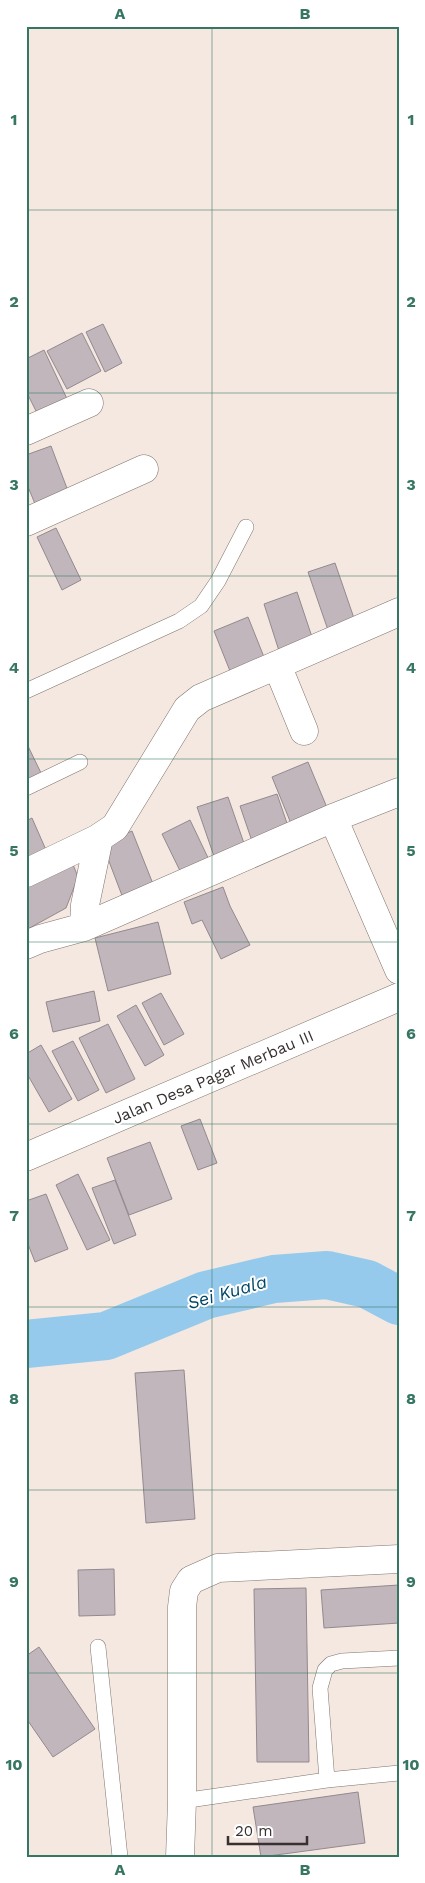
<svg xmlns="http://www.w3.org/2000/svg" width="425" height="1883" font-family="'Work Sans',sans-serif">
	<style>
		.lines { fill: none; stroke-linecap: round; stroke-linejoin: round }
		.river { stroke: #96caec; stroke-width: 48 }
		.building { fill: #c2b6bd; stroke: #94898f }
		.lane-casing { stroke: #7f746d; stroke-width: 16 }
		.street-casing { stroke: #7f746d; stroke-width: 29 }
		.secondary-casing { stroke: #7f746d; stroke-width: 29 }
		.lane { stroke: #fff; stroke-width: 15 }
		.street { stroke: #fff; stroke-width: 28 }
		.secondary { stroke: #fff; stroke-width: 28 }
		.grid { fill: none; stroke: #377663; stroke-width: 1; stroke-opacity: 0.55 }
		.labels { text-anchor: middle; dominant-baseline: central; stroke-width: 4; stroke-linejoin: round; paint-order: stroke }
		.street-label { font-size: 16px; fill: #373230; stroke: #fff }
		.water-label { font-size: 18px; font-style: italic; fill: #014666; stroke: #fff }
		.neatline { fill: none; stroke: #377663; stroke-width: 2 }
		.grid-label { font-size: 16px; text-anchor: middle; font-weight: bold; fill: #377663 }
	</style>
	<rect width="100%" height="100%" fill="#f4e8e0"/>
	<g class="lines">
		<path class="river" d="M26 1344 106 1336 206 1295 274 1279 327 1275 367 1284 399 1301"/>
	</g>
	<path class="building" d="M103 324 122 363 105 372 86 332Z
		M82 333 101 371 67 389 47 351Z
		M44 350 69 403 39 417 26 391V359Z
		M51 446 71 499 38 511 26 482V455Z
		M56 528 81 580 62 590 37 537Z
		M335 563 356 624 329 633 308 572Z
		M297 592 314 643 280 654 264 604Z
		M248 617 268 667 234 681 214 631Z
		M26 742 42 775 26 783Z
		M308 762 328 810 292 826 272 777Z
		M277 794 291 835 254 847 240 806Z
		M228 797 247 852 216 862 197 807Z
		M32 818 46 850 26 858V821Z
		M190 820 211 864 183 877 162 834Z
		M132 831 157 894 126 906 102 843Z
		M72 862 78 877 66 908 26 930V884Z
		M223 887 230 906 250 945 221 959 202 920 192 924 184 902Z
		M158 922 171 974 108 991 95 938Z
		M94 991 100 1021 53 1032 46 1002Z
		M161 993 184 1034 164 1045 142 1003Z
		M136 1005 164 1055 145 1066 117 1016Z
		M108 1024 135 1079 106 1093 79 1038Z
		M73 1041 99 1090 78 1101 52 1051Z
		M41 1045 72 1099 49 1112 26 1072V1054Z
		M200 1119 217 1163 198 1170 181 1126Z
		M150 1142 172 1199 129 1215 107 1158Z
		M78 1174 110 1240 87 1250 56 1185Z
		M115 1180 136 1235 114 1244 92 1188Z
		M46 1194 68 1249 35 1262 26 1239V1201Z
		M184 1370 195 1519 146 1523 135 1373Z
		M114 1569 115 1615 79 1616 78 1570Z
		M399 1585V1623L324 1628 321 1590Z
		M306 1588 309 1762H257L254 1589Z
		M39 1647 95 1729 53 1757 26 1718V1656Z
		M358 1792 365 1843 261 1857 253 1807Z"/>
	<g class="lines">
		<defs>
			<path id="lane" d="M26 691 179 621 201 606 218 581 246 527
				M26 788 80 762
				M98 1647 120 1857
				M327 1780 320 1688 325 1670 331 1664 342 1661 399 1658
				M182 1801 327 1780 399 1773"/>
			<path id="street" d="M26 431 89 403
				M26 522 144 469
				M277 665 304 731
				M333 818 399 970
				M26 873 97 839 115 827 187 709 201 698 399 612
				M84 927 85 905 99 838
				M26 945 40 939 84 927 333 818 399 792
				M180 1857 182 1801V1607L184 1591 191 1580 218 1568 399 1559"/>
			<path id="secondary" d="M26 1157 399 997"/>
		</defs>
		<use href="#lane" class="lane-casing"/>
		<use href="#street" class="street-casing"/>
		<use href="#secondary" class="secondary-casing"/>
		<use href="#lane" class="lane"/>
		<use href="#street" class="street"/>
		<use href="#secondary" class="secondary"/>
	</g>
	<path class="grid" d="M212 26V1857M26 210H399M26 393H399M26 576H399M26 759H399M26 942H399M26 1124H399M26 1307H399M26 1490H399M26 1673H399"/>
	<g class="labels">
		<g class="street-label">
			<text transform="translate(213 1077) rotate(-23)">Jalan Desa Pagar Merbau III</text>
		</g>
		<g class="water-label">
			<text transform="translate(227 1292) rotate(-16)">Sei Kuala</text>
		</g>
	</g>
	<rect width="425" height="1883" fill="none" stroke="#ffffff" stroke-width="55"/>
	<path d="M228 1836v8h79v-8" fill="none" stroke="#373230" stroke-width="2.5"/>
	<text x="235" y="1836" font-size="15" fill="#373230" stroke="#ffffff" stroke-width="4" paint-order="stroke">20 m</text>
	<rect x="28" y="28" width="370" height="1828" class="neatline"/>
	<g class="grid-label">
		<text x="120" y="19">A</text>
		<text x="305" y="19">B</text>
		<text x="14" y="125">1</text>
		<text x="411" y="125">1</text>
		<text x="14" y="307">2</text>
		<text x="411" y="307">2</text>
		<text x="14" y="490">3</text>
		<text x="411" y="490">3</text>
		<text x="14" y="673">4</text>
		<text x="411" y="673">4</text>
		<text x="14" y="856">5</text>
		<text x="411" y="856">5</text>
		<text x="14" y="1039">6</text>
		<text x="411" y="1039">6</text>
		<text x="14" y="1221">7</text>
		<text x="411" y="1221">7</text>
		<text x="14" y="1404">8</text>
		<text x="411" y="1404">8</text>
		<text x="14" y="1587">9</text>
		<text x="411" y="1587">9</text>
		<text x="14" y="1770">10</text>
		<text x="411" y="1770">10</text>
		<text x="120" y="1875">A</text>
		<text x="305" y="1875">B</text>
	</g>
</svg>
